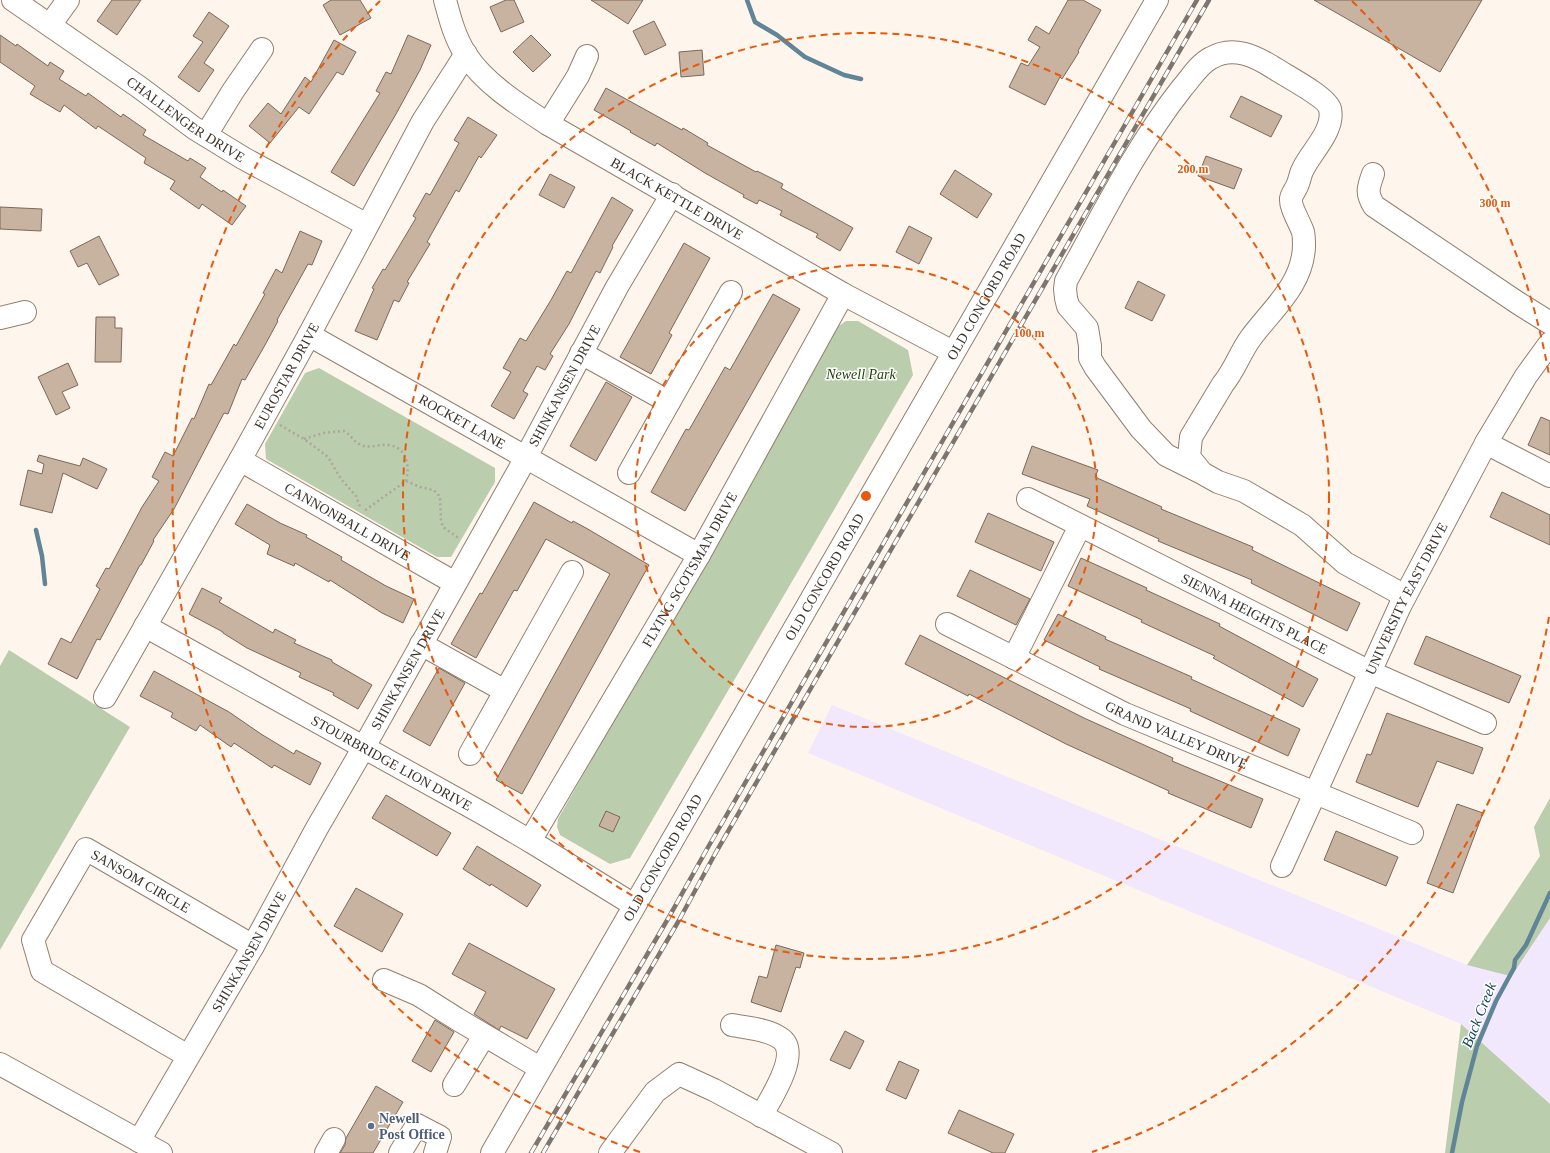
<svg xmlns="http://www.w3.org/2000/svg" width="1550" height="1153" font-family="'Times New Roman',serif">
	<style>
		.industrial { fill: #f1e8fd }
		.green { fill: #bacdac }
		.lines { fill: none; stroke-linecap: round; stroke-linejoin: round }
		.stream { stroke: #5f8597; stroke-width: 4.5 }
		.building { fill: #c8b2a0; stroke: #7d6858 }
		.minor-casing { stroke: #947f6e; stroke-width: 24 }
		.path { stroke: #aea59d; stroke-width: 2.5; stroke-dasharray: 2 3; stroke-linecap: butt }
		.minor { stroke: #fff; stroke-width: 22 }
		.rail-casing { stroke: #7e756e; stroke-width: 4.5 }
		.rail { stroke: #fff; stroke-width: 3; stroke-dasharray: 9; stroke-linecap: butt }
		.ring { fill: none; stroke: #e8590c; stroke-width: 2; stroke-dasharray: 7 5 }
		.service-dot { fill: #5c6f8a; stroke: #fff; stroke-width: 1.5 }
		.labels { text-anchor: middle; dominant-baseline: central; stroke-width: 3; stroke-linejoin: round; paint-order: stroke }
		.street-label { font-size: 14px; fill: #3b322b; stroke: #fff }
		.park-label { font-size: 14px; font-style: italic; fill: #243d08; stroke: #fff }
		.service-label { font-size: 14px; font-weight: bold; fill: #4e5e75; stroke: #fff; text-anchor: start }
		.water-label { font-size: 15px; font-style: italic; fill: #114357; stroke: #fff }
		.centre { fill: #e8590c; stroke: #fff; stroke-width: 2 }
		.ring-label { font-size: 12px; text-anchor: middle; font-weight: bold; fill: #e8590c; stroke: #fff; stroke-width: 3; stroke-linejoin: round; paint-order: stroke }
	</style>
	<rect width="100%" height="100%" fill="#fef5ed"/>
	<path class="industrial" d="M832 705 1467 965 1510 976 1550 917V1104L1461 1024 808 753Z"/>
	<path class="green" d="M846 321H858L908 350 913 375 630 858 610 864 560 835 557 827 558 819 837 327Z
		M319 368 495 468V482L451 557H437L266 459 265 444 305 373Z
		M9 650 130 727 0 950V666Z
		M1550 798V918L1513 974 1510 976 1467 965 1540 856 1534 827Z
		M1461 1024 1550 1104V1153H1445Z"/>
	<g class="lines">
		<path class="stream" d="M747 0 755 22 777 35 805 57 844 75 861 79
			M36 530 42 556 45 584
			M1452 1153 1462 1102 1477 1046 1496 1001 1514 968 1515 960 1526 945 1550 893"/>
	</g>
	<path class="building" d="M112 0H141L117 35 97 21Z
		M331 0H360L371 18 340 35 323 5Z
		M506 0H514L524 22 501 32 490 7Z
		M591 0H643L628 24Z
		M1068 0H1083L1101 10 1078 51 1079 52 1062 79 1060 77 1045 105 1009 87 1021 63 1028 66 1040 47 1028 40 1036 26 1049 34Z
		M1314 0H1482L1440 72Z
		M209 12 229 26 204 63 214 70 199 92 178 77 203 42 193 36Z
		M654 21 666 45 645 55 633 31Z
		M0 35 16 46 17 44 48 66 50 62 64 71 59 79 86 96 88 93 121 117 123 114 146 130 143 135 188 161 190 158 206 168 200 177 222 192 223 190 246 206 232 225 202 204 199 209 170 189 175 181 144 163 146 158 98 126 96 129 64 105 60 112 30 94 35 86 0 62Z
		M408 35 431 45 420 70 396 114 354 186 331 172 380 93 376 91 386 72 391 74Z
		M531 35 551 55 533 72 513 52Z
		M334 40 356 52 343 75 337 72 309 114 299 107 270 143 249 126 268 103 281 114 305 77 311 82Z
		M702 50 704 75 681 77 679 52Z
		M606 88 682 130 683 128 708 143 707 145 756 172 757 171 783 184 781 188 853 228 840 251 816 237 818 234 780 215 782 211 759 200 757 204 743 197 744 195 705 173 657 143 655 146 630 132 631 131 594 110Z
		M1241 96 1282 116 1271 137 1230 117Z
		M468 117 497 135 481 158 479 156 459 192 456 190 427 242 430 244 407 282 409 283 399 302 394 300 377 340 355 331 374 289 372 288 383 269 385 270 416 218 413 216 426 193 430 195 459 143 454 140Z
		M1206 156 1242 169 1234 189 1198 176Z
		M955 170 992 194 977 218 940 194Z
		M550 174 575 187 564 208 539 195Z
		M612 197 633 210 612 246 613 247 600 273 596 271 569 324 550 354 553 356 545 370 537 366 523 391 528 394 514 419 491 406 511 372 503 368 520 338 526 341 551 300 567 271 571 273Z
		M0 207 42 209 41 231 0 229Z
		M909 226 932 238 919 264 896 252Z
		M300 231 322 241 312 265 308 264 277 320 278 321 265 345 245 380 242 379 228 414 224 413 174 509 153 540 154 541 141 565H140L100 640 97 639 77 679 48 664 61 638 71 643 100 589 96 586 106 568 109 569 142 507 159 481 152 477 165 452 173 456 192 418 194 419 209 384 211 385 234 344 236 346 265 294 263 293 276 269 282 273Z
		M99 236 119 275 99 285 87 263 78 267 70 251Z
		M684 243 710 258 669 333 672 335 651 374 620 357Z
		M1138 281 1165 295 1152 321 1125 308Z
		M773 294 800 309 685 511 651 492 686 429 689 430 725 367 730 370Z
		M96 317H115V328H122L121 362H95Z
		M68 363 78 385 62 392 70 408 56 415 38 377Z
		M606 382 632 397 596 461 570 446Z
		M1541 417 1550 421V455L1528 445Z
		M1032 446 1098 470 1095 477 1162 507 1161 509 1253 547 1252 550 1360 603 1347 631 1251 583 1252 580 1158 541 1159 539 1087 506 1090 499 1022 474Z
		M39 455 80 466 83 458 107 469 97 489 63 473 52 513 20 505 28 470 42 474 44 464 37 461Z
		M1502 492 1550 515V545L1490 517Z
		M534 502 572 523 573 521 586 528 649 565 522 794 496 780 610 574 546 539 517 591 514 590 476 658 451 644 480 593 482 594Z
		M247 504 280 523 307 535 306 537 342 557 341 560 386 586 414 599 403 623 382 613 330 580 329 582 295 563 294 566 267 554 270 545 235 524Z
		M988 513 1054 542 1041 571 975 542Z
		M1081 558 1147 588 1146 590 1220 624 1219 626 1318 679 1303 707 1213 658 1215 656 1141 622 1142 620 1068 586Z
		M970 570 1030 599 1016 625 957 596Z
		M202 588 222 598 219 602 273 633 275 629 296 640 294 643 332 660V662L372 685 358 709 333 695 334 693 299 677 301 673 247 648 223 633V632L189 614Z
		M1058 614 1106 637 1105 639 1192 677 1191 679 1300 729 1288 756 1190 711 1191 709 1099 669 1100 667 1044 640Z
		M920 635 1084 718 1173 758 1172 761 1263 799 1251 828 1168 793 1169 791 1066 744 969 694 968 696 905 664Z
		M1426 636 1521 676 1509 703 1414 664Z
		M439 668 465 683 430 746 403 731Z
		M154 671 229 712 261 734 294 754 296 750 321 763 310 785 274 765 272 768 234 743 231 747 200 725 196 731 171 717 173 713 140 696Z
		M1387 713 1483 748 1473 774 1437 761 1418 807 1356 782 1367 754 1371 755Z
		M386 795 451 833 437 856 372 818Z
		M1457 804 1483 813 1453 893 1427 883Z
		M606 811 620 817 613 832 599 826Z
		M1336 831 1398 857 1386 886 1324 860Z
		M477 846 541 885 527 907 491 884 490 886 463 869Z
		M356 888 403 914 382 952 334 926Z
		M469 943 555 989 527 1039 501 1026 499 1030 474 1014 486 992 452 974Z
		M776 945 804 953 800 968 796 967 781 1012 751 1002 759 976 767 978Z
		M435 1020 454 1032 431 1072 412 1061Z
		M845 1031 864 1041 850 1069 830 1060Z
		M899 1061 919 1070 906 1099 886 1090Z
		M376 1086 403 1102 373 1153H340L345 1145 346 1138Z
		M959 1110 1014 1134 1005 1153H993L948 1133Z"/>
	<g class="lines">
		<defs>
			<g id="minor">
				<path id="s1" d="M13 0 139 87 194 128 243 158 367 225"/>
				<path id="s2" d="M445 0C450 19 455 38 466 55 485 84 519 105 548 124L843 294 953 352"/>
				<path d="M50 25 68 0"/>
				<path d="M548 124 578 76 587 56"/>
				<path d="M206 135 233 91 262 49"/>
				<path d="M1373 174C1368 188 1366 193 1374 206L1518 303 1550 323"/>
				<path d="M0 318 25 312"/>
				<path id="s3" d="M309 335 699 555"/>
				<path d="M581 353 669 402"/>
				<path d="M1486 443 1550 476"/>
				<path id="s4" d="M240 460 455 583"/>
				<path d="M629 473 731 292"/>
				<path d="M1202 473 1166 455 1141 429 1095 367 1090 358V346L1087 328 1068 306 1066 298 1065 289 1066 281 1072 270C1106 208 1138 144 1182 88 1191 78 1199 64 1211 58 1233 45 1255 56 1274 68 1286 76 1327 97 1330 109 1335 130 1311 152 1303 169 1300 174 1300 180 1297 186 1296 189 1291 195 1291 199 1290 207 1300 223 1303 232 1304 236 1304 242 1304 246 1303 285 1271 310 1250 339 1240 353 1234 371 1223 384L1191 437 1189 457 1202 473 1218 482 1244 491 1302 525 1345 563 1405 596"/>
				<path id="s5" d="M1028 499 1370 672 1485 723"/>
				<path id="s6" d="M947 624 1125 714 1412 833"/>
				<path id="s7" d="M145 626 482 813 530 841 634 905"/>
				<path d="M421 644 505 691"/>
				<path d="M1014 658 1080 526"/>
				<path id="s8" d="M105 697 240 460 309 335 423 121 466 54"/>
				<path d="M470 754 572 572"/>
				<path id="s9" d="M530 841 699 555 843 294"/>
				<path id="s10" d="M1282 866 1400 606 1486 443 1526 376 1550 343"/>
				<path d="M384 980 419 995 457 1019 540 1068"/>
				<path d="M732 1025C747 1028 767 1029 780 1038 802 1052 770 1100 761 1116"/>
				<path id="s11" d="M188 1056 42 971 33 940 86 849 253 946"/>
				<path d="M0 1064 161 1153"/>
				<path d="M454 1085 484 1036"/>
				<path id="s12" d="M139 1141 253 946 317 828 364 747 519 470 617 287 672 194"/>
				<path d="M326 1153 334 1139"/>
				<path d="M400 1153 417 1125 440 1137 435 1153"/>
				<path id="s13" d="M492 1153 1157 0"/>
				<path d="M610 1153 655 1092 679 1074 714 1090 831 1153"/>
			</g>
		</defs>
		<use href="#minor" class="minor-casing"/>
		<path class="path" d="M280 425 304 439 328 457 341 479 356 496 361 509
			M304 439 323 433 344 431C351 435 354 442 361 445 370 449 379 444 388 445 407 447 410 466 406 481L364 511
			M406 481 420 487 433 490 437 493 440 497 441 521 443 527 460 539"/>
		<use href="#minor" class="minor"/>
		<defs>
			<path id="rail" d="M531 1153 669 917 707 849 1197 0
				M543 1153 678 922 715 854 1209 0"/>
		</defs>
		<use href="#rail" class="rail-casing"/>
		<use href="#rail" class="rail"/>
	</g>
	<g class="ring">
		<circle cx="866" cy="496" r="231"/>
		<circle cx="866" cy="496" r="463"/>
		<path d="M1549 617A694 694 0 0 1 1092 1152M640 1152A694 694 0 0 1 380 1M1352 1A694 694 0 0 1 1549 375"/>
	</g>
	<circle class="service-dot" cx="371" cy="1126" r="4"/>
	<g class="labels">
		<g class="street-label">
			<text stroke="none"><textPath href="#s1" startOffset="210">CHALLENGER DRIVE</textPath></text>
			<text stroke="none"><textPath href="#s2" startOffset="316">BLACK KETTLE DRIVE</textPath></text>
			<text stroke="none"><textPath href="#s13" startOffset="989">OLD CONCORD ROAD</textPath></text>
			<text stroke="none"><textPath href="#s8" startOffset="369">EUROSTAR DRIVE</textPath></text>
			<text stroke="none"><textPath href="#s12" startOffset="867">SHINKANSEN DRIVE</textPath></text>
			<text stroke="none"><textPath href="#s3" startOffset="176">ROCKET LANE</textPath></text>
			<text stroke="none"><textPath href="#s4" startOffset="124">CANNONBALL DRIVE</textPath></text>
			<text stroke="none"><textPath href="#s9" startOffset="315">FLYING SCOTSMAN DRIVE</textPath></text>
			<text stroke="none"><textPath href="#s13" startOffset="665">OLD CONCORD ROAD</textPath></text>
			<text stroke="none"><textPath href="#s10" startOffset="295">UNIVERSITY EAST DRIVE</textPath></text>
			<text stroke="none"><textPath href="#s5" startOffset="254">SIENNA HEIGHTS PLACE</textPath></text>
			<text stroke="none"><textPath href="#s12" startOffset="543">SHINKANSEN DRIVE</textPath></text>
			<text stroke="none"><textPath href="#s6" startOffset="255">GRAND VALLEY DRIVE</textPath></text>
			<text stroke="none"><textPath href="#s7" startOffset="282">STOURBRIDGE LION DRIVE</textPath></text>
			<text stroke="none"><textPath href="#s13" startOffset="341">OLD CONCORD ROAD</textPath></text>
			<text stroke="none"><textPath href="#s11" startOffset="370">SANSOM CIRCLE</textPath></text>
			<text stroke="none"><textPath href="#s12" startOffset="219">SHINKANSEN DRIVE</textPath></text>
		</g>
		<g class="park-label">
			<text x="861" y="374">Newell Park</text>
		</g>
		<g class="service-label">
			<text x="379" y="1118">Newell<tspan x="379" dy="16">Post Office</tspan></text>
		</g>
		<g class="water-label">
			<text transform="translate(1479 1015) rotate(-68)">Back Creek</text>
		</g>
	</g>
	<circle cx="866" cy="496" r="6" class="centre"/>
	<g class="ring-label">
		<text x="1193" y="173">200 m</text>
		<text x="1495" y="207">300 m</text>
		<text x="1029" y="337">100 m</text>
	</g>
</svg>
